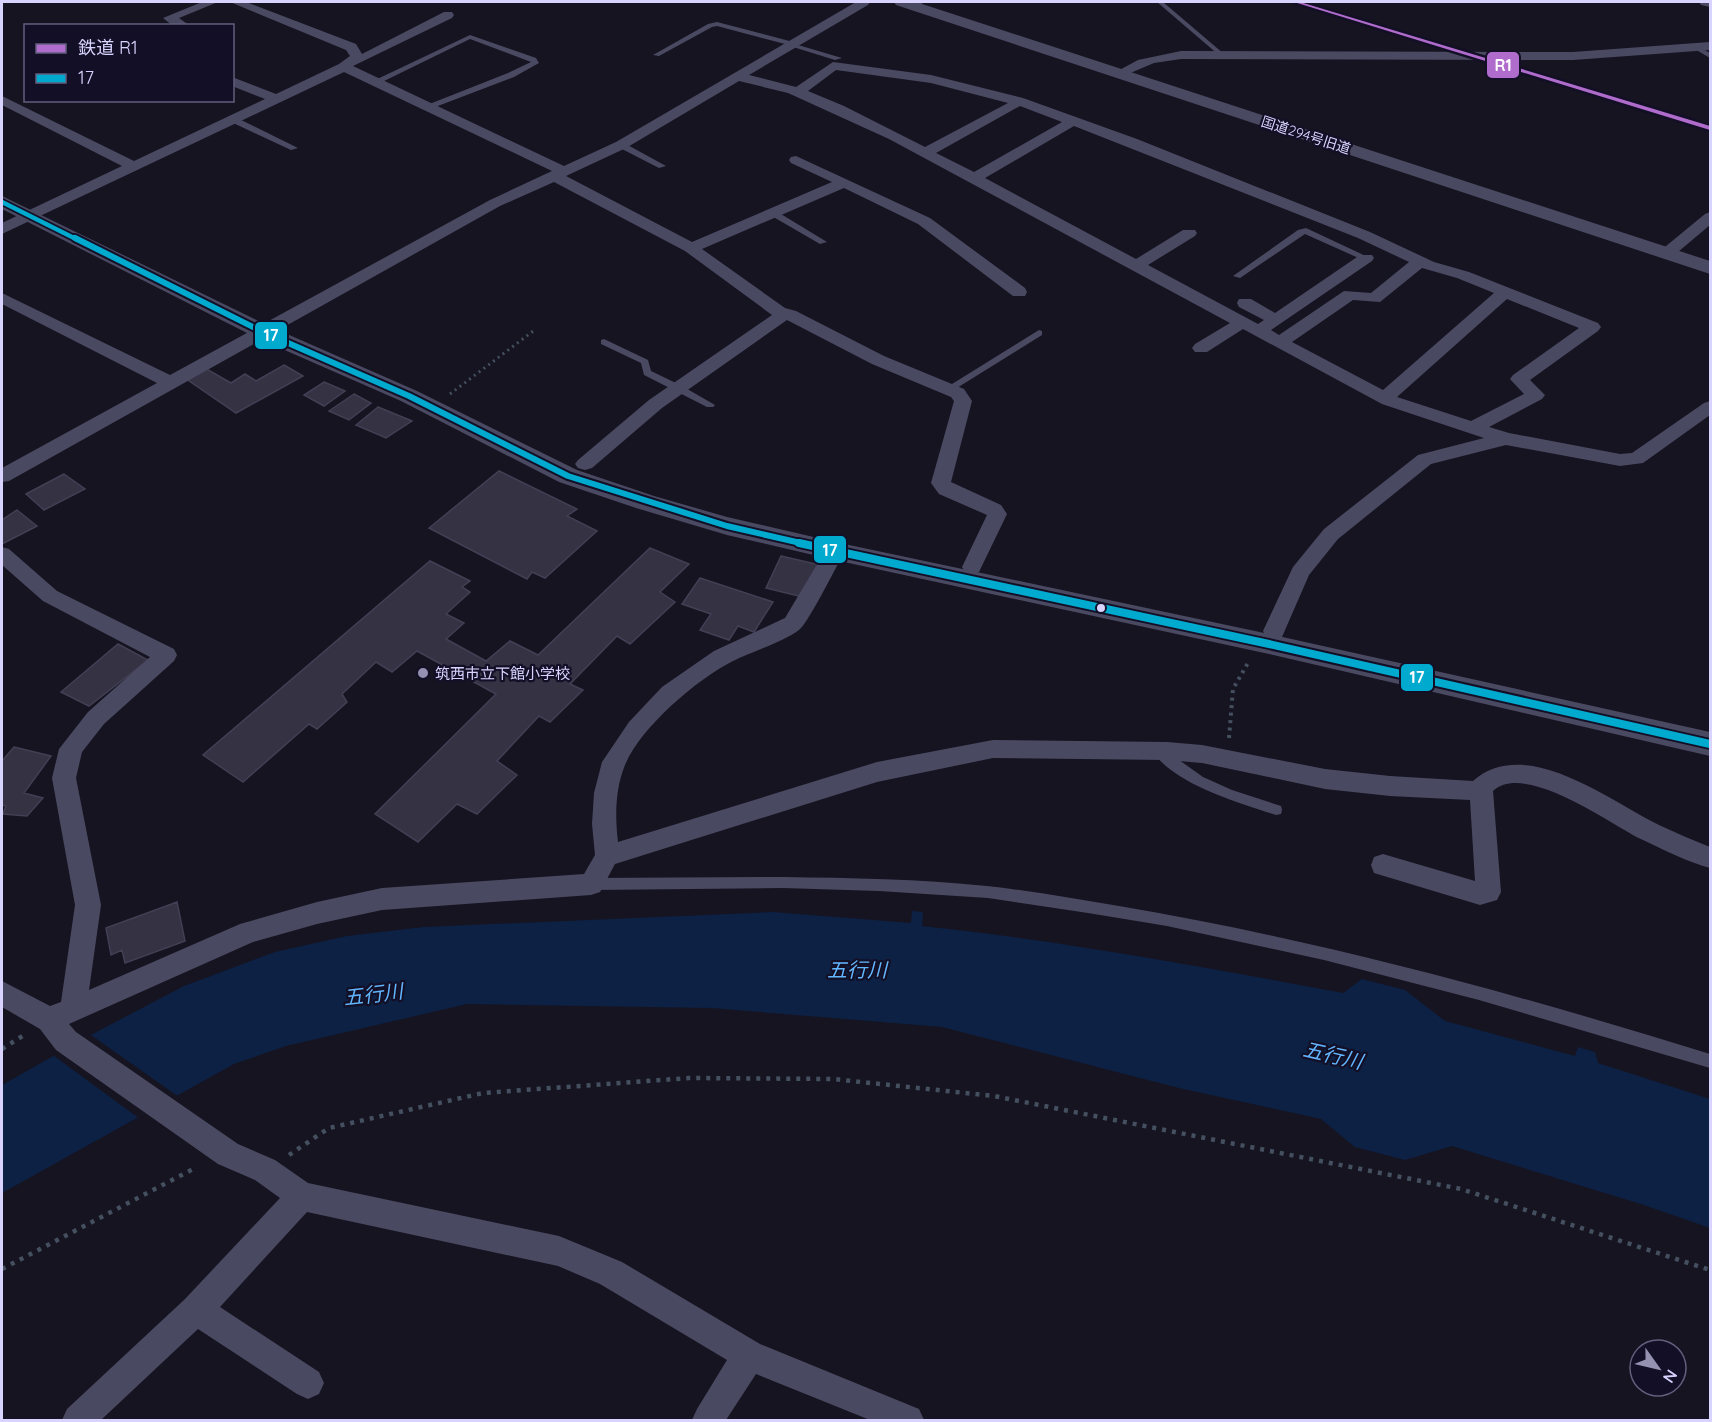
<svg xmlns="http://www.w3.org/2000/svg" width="1712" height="1422" font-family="Quicksand,'Noto Sans JP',sans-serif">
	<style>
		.water { fill: #0d2144 }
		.pier { fill: #161421 }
		.building { fill: #343243; stroke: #433f54; stroke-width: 1.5 }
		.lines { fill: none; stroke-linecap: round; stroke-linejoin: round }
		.path-far2 { stroke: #44505f; stroke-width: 3; stroke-dasharray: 2 4; stroke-linecap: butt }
		.path-far1 { stroke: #44505f; stroke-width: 4; stroke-dasharray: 3 4.5; stroke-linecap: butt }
		.path { stroke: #44505f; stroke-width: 4.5; stroke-dasharray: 4 6; stroke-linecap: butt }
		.service { fill: #4a4962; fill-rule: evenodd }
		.minor { fill: #4a4962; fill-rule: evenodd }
		.tertiary { fill: #4a4962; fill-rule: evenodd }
		.bus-1-far2-casing { stroke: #130f26; stroke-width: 8 }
		.bus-1-far1-casing { stroke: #130f26; stroke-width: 10 }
		.bus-1-casing { stroke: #130f26; stroke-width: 12 }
		.bus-1-far2 { stroke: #00a9ce; stroke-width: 4.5 }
		.bus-1-far1 { stroke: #00a9ce; stroke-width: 6 }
		.bus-1 { stroke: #00a9ce; stroke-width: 8 }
		.rail-1-casing { stroke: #130f26; stroke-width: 5 }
		.rail-1 { fill: #b06ccc; fill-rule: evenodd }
		.bus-dot { fill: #d9d4ff; stroke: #130f26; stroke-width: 2 }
		.poi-dot { fill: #9591b1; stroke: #130f26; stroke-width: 2 }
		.labels { text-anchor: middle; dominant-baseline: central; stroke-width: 4.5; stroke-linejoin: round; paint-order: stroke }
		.far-street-label { font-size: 14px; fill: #d9d4ff; stroke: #130f26 }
		.poi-label { font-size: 15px; fill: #d9d4ff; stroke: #130f26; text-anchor: start }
		.near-water-label { font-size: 20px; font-style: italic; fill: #62b6ff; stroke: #130f26 }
		.line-badge { stroke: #130f26; stroke-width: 2 }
		.badge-label { font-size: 16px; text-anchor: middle; font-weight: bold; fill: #fff }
	</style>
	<rect width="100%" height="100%" fill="#161421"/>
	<path class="water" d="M912 911 923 912 922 926C1064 941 1203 967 1343 993L1362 979 1405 990 1445 1021 1575 1056 1578 1047 1595 1052 1598 1063 1710 1099V1228L1644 1205 1452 1146 1405 1160 1355 1147 1321 1119 1179 1088 942 1027 712 1008 467 1004 286 1046 234 1064 2 1193V1085L85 1038 184 986 275 952 347 936 424 927 773 912 911 923Z"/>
	<path class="pier" d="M88 1033 179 1097 140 1119 50 1053Z"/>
	<path class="building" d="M284 365 303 376 236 413 185 378 205 368 231 383 245 374 256 381Z
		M324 382 345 391 324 406 304 395Z
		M354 394 371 403 349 420 329 411Z
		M378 407 412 421 386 438 356 425Z
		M499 471 577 509 567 516 597 531 545 578 532 572 527 579 429 528Z
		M64 474 85 489 44 510 26 494Z
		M17 510 37 526 2 544V520Z
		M650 548 689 564 660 592 675 602 630 644 617 636 570 684 583 690 550 722 539 716 497 761 517 775 477 814 457 804 418 842 375 814 496 694 417 651 392 672 376 662 342 694 347 702 317 729 309 724 243 782 203 755 430 561 470 581 462 587 470 592 446 614 464 623 446 639 486 661 510 641 538 655Z
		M781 556 820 565 802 597 766 588Z
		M700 578 773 602 754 632 738 626 729 640 700 630 711 614 682 604Z
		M118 644 148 660 89 706 61 692Z
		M14 747 51 756 24 793 43 798 27 816 3 814 6 806 2 805V761Z
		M177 902 185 941 125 963 122 950 111 955 106 928Z"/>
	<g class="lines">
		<path class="path-far2" d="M450 394 536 329"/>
		<path class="path-far1" d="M1229 738 1233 689 1248 663"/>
		<path class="path" d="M2 1049 24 1035
			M289 1155 329 1128 483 1093 689 1078 833 1079 994 1096 1461 1189 1710 1270
			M2 1269 197 1167"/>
		<path class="service" d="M918 2H926L913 7 910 5Z
			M1157 2H1163L1224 54V56H1220Z
			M717 22 797 43 798 45 842 58 835 60 790 46 789 45 717 26 712 27 659 56 653 55 708 24Z
			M470 35 536 58 539 63 514 77 430 109 426 107 427 105 508 73 531 62 470 39 378 84 371 82Z
			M1693 46H1697L1710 53V58L1693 48Z
			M229 117H235L298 148 291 150 229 121Z
			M618 143H624L666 166 659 168 618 147Z
			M770 211H776L827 242 820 244 770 215Z
			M1306 228 1370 258 1363 260 1305 234 1240 278 1233 276 1298 230Z
			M1039 330 1042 331V335L952 391H946L944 389Z
			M604 339 648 360 651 371 682 386 715 405 713 407H707L644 375 641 363 601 344V340Z
			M1158 745 1203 777 1232 790 1281 806 1282 810 1281 814 1276 815C1240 803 1172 784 1152 750L1154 746Z
			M783 877C851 878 919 879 987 886 1032 891 1076 899 1119 906 1320 940 1517 994 1710 1054V1068L1479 1000 1324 960 1167 926 1088 913 988 898 879 891 783 888 591 890 586 888 584 884 586 880 591 878Z"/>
		<path class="minor" d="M202 2H218L179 18 190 26H173L163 18Z
			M230 2H246L356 44 362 54 444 12H452L454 15 452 18 353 66 564 166 616 142 856 2H870L868 5 749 75 796 87 833 62 931 75 1023 98 1137 139 1370 232 1434 262 1469 272 1598 323 1601 327 1598 331 1530 380 1545 395 1542 399 1489 427 1509 433 1620 454 1632 453 1704 403 1710 401V415L1643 463 1620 466 1506 445 1431 464 1338 539 1309 575 1282 637 1274 639 1266 637 1263 631 1293 567 1324 529 1418 455 1484 438 1382 404 1243 329 1207 352H1195L1192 348 1195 344 1230 323 889 139 788 93 739 81 626 148 566 176 692 242 832 182 791 163 789 160 791 157 796 156 930 218 1025 288 1027 292 1025 296H1013L918 224 844 188 702 249 785 308 796 311 884 356 964 389 972 401 951 482 1001 505 1007 514 979 572 972 574 965 572 962 567 987 515 939 494 931 483 954 401 951 397 872 364 787 320 662 408 592 468 585 470 578 468 575 464 578 460 649 400 772 315 685 251 554 182 500 206 9 481 2 482V468L157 383 2 304V293L170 375 490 200 552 171 344 72 2 234V223L122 166 2 105V96L134 161 265 99 232 86V77L276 94 339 64 350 56 346 50ZM836 70 931 83 1008 103 925 147 844 106 808 91ZM1020 106 1062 122 974 172 936 153ZM1074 126 1358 238 1409 262 1371 293 1344 291 1279 335 1271 330 1372 261 1374 258 1372 255H1360L1275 313 1251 299H1239L1237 303 1239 307 1264 320 1258 324 1148 265 1195 236 1197 233 1195 230H1183L1136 259 985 178ZM1422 268 1457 278 1494 293 1383 390 1292 342 1353 300 1380 302ZM1507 299 1579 328 1513 375 1510 379 1524 394 1471 421 1397 397Z
			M1699 2H1710V7L1701 5Z
			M1710 42V50L1573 60 1181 59 1154 63 1121 77 1114 73 1138 60 1181 51 1573 52Z
			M1710 212V225L1672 257H1660L1658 254 1660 251 1705 214Z
			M835 544 842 546 845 551C837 565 808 624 799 630 783 642 751 652 733 661 697 679 640 728 625 765 615 789 615 817 618 842L877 762 993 740 1167 742 1202 745 1325 769 1390 776 1473 781C1525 734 1610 801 1659 825 1676 833 1693 840 1710 847V868C1688 862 1664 850 1643 840 1611 825 1526 761 1493 791L1501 892 1497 900 1480 905 1374 873 1371 865 1374 857 1383 854 1475 881 1470 800 1390 796 1325 789 1202 763 1167 760 993 758 877 782 615 864 600 892 591 895 382 910 317 924 253 942 69 1024 76 1032 238 1144 275 1160 308 1183 559 1236 622 1262 760 1344 919 1409 924 1420H870L756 1374 726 1420H692L697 1409 727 1360 600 1284 558 1266 307 1212 220 1307 319 1372 324 1383 319 1394 308 1399 297 1394 198 1329 101 1420H62L67 1409 185 1299 280 1198 255 1180 218 1164 56 1050 40 1029 2 1007V981L50 1006 61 1002 75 905 52 778 59 749 88 712 150 657 43 601 2 565V547L9 549 57 591 174 649 177 655 174 661 104 724 82 752 76 778 101 905 89 990 240 924 317 902 382 888 584 874 595 855 592 824 594 793 602 762 629 722 662 687 714 651 785 618 828 546Z"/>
		<path class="tertiary" d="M894 2H916L1710 261V274L896 5Z
			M2 196 271 327 417 391 577 470 654 496 727 517 835 542 1269 634 1710 732V756L1269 654 835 560 727 535 636 508 559 482 401 401 255 337 2 209Z"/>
		<defs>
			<path id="bus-1-far2" d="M2 202 78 240"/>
			<path id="bus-1-far1" d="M75 238 263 332 409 396 568 476 727 526 805 544"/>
			<path id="bus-1" d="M799 543 1269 644 1710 744"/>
		</defs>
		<use href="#bus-1-far2" class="bus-1-far2-casing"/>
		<use href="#bus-1-far1" class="bus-1-far1-casing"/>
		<use href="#bus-1" class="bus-1-casing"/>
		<use href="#bus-1-far2" class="bus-1-far2"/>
		<use href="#bus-1-far1" class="bus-1-far1"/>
		<use href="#bus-1" class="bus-1"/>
		<defs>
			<path id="rail-1" d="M1294 2H1300L1710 126V130Z"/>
		</defs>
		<use href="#rail-1" class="rail-1-casing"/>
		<use href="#rail-1" class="rail-1"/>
	</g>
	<circle class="bus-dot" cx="1101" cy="608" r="5"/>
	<circle class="poi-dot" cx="423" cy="673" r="6"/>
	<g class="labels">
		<g class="far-street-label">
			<text transform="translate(1306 135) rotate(18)">国道294号旧道</text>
		</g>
		<g class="poi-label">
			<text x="435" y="673">筑西市立下館小学校</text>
		</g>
		<g class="near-water-label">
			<text x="857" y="969">五行川</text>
			<text transform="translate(373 994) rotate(-7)">五行川</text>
			<text transform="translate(1333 1055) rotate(13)">五行川</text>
		</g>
	</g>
	<g class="line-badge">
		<rect x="1486" y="51" width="34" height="28" rx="6" fill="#b06ccc"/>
		<rect x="254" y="321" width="34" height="29" rx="6" fill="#00a9ce"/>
		<rect x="813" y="535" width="34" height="29" rx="6" fill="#00a9ce"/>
		<rect x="1400" y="663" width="34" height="29" rx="6" fill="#00a9ce"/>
	</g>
	<g class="badge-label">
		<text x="1503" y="71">R1</text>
		<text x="271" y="341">17</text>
		<text x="830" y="556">17</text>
		<text x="1417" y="683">17</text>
	</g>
	<rect width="1712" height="1422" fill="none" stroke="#d9d4ff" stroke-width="6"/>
	<rect x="24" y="24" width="210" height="78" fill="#130f26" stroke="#625e7d" stroke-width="1.5"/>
	<rect x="36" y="44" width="30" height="9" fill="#b06ccc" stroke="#625e7d" stroke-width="1.5"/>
	<text x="78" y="54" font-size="18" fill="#d9d4ff">鉄道 R1</text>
	<rect x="36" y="74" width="30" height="9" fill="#00a9ce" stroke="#625e7d" stroke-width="1.5"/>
	<text x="78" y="84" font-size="18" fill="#d9d4ff">17</text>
	<g transform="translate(1658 1368) rotate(124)"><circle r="28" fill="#130f26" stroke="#625e7d" stroke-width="1.5"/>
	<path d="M0-4.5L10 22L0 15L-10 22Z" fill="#9591b1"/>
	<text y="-9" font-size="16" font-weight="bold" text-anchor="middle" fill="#d9d4ff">N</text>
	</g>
</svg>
